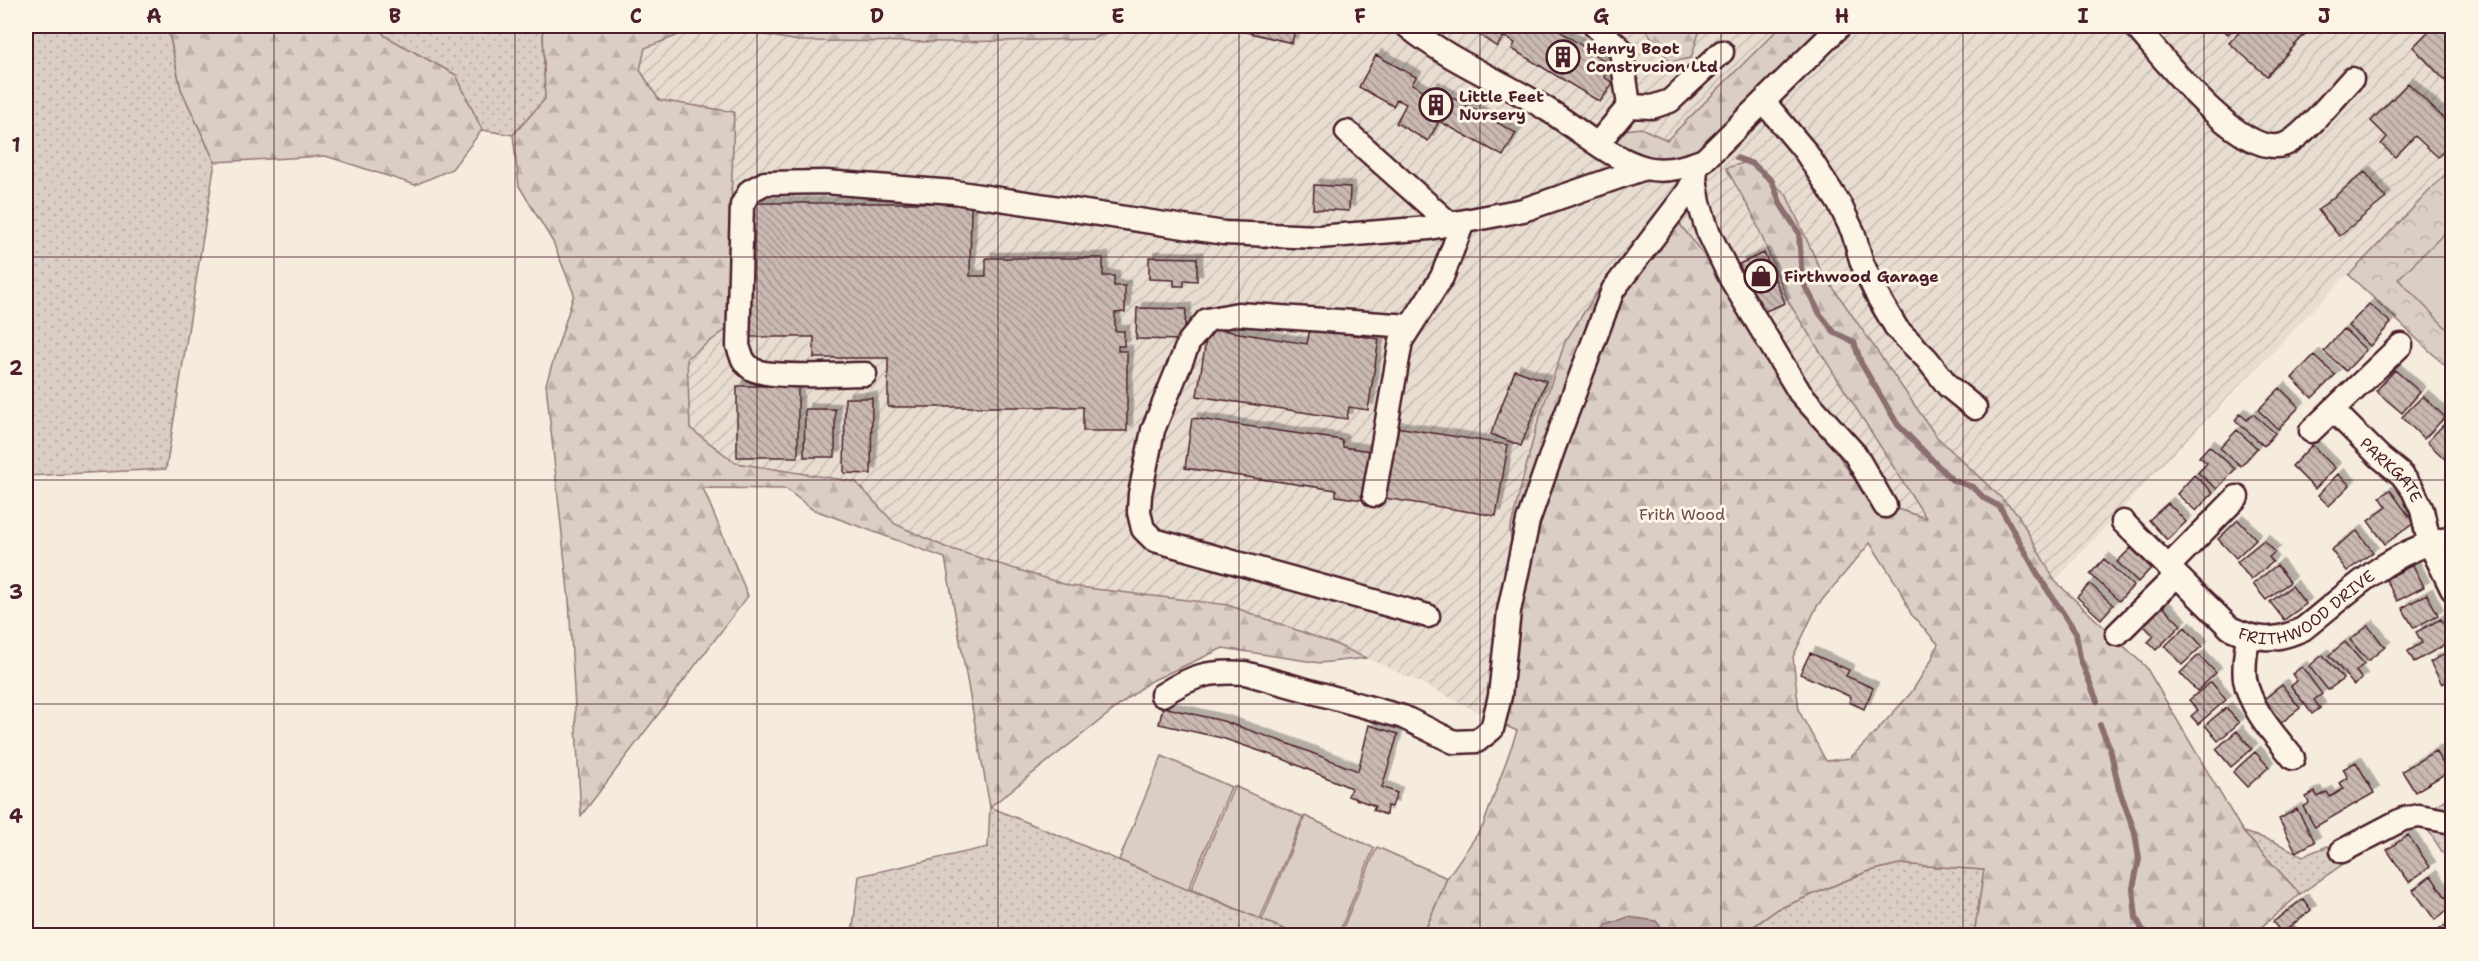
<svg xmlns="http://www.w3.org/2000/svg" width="2478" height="961" font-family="'Shantell Sans',sans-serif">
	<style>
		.industrial { fill: url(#industrial-furrows) }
		.grass { fill: url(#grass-dots); stroke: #927678; stroke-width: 1.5 }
		.forest { fill: url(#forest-firs); stroke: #927678; stroke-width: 1.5; fill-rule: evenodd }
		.park { fill: url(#park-crowns); stroke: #927678; stroke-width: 1.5 }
		.garden { fill: #dbcec4; stroke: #927678; stroke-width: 1.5 }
		.water { fill: #b8a39e; stroke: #8c6e70; stroke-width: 1.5 }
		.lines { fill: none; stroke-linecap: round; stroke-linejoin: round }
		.stream { stroke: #8c6e70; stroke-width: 6 }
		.building { fill: url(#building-back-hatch); stroke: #4a1f2b; stroke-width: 1.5; filter: url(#shadow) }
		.minor-casing { stroke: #4a1f2b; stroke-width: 27 }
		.minor { stroke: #fcf5e5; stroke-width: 22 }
		.grid { fill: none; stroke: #4a1f2b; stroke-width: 1.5; stroke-opacity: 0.55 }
		.labels { text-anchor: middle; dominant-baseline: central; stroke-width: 6; stroke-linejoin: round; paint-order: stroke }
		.poi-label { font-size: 16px; font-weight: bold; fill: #4a1f2b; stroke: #fcf5e5; text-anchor: start }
		.street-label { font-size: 16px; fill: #4a1f2b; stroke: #fcf5e5 }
		.park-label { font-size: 16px; fill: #6e4b51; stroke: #fcf5e5 }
		.neatline { fill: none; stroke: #4a1f2b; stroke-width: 2 }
		.grid-label { font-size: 20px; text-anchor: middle; font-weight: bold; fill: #4a1f2b }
	</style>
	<defs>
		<pattern id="industrial-furrows" width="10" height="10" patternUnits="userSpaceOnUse" patternTransform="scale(1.5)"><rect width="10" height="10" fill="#e8ddd0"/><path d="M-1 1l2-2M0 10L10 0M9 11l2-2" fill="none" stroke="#c8bdb3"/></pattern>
		<pattern id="grass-dots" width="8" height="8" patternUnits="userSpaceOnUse" patternTransform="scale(1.5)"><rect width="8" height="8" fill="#dbcec4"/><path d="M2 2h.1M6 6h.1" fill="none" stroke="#bdb0a9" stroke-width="1.8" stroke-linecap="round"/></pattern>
		<pattern id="forest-firs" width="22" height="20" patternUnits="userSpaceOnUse" patternTransform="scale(1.5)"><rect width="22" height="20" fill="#dbcec4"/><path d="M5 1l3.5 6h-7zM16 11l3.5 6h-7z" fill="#bdb0a9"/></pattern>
		<pattern id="park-crowns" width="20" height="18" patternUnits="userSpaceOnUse" patternTransform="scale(1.5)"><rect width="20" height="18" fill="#dbcec4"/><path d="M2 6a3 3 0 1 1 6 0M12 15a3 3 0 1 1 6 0" fill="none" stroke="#bdb0a9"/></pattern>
		<pattern id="building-back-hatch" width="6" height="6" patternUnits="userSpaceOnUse" patternTransform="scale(1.5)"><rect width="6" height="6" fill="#cab9b1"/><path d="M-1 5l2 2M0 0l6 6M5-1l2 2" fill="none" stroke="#a69690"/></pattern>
		<filter id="shadow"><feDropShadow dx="5.5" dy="-5.5" stdDeviation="0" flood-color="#0004"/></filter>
	</defs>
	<rect width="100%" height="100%" fill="#f5ecde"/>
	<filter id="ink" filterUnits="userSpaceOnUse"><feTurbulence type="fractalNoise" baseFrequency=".0167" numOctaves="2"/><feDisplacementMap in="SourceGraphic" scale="12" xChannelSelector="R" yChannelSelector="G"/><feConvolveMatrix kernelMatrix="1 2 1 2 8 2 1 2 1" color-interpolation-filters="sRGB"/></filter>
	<g filter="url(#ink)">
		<path class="industrial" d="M702 26 751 32 953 42 1093 39 1123 26H1643L1670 62 1698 36 1701 26H2452V167L2165 462 2055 581 2016 513 1936 436 1820 269 1786 194 1726 168 1847 393 1926 518 1868 500 1769 351 1634 271 1604 281 1565 342 1536 428 1517 590 1504 725 1413 679 1335 644 1228 605 1070 586 945 547 895 524 856 482 736 463 690 428 687 358 727 329 734 113 659 100 640 70 645 49Z"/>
		<path class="grass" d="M26 26H159L169 33 181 89 215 162 166 469 26 476Z
			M378 26H543L545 99 513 135 482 130 456 75 385 36Z
			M2452 795V867L2419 816Z
			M990 807 1299 935 852 936 859 876 988 847Z
			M2243 832 2273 841 2303 856 2328 846 2343 864 2300 894Z
			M1899 864 1984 870 1974 935 1741 936 1778 909 1866 872Z"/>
		<path class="forest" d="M159 26H378L385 36 456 75 482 130 452 169 415 185 326 156 215 162 181 89 169 33Z
			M543 26H702L645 48 640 70 659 100 734 112 727 329 687 358 690 428 736 463 856 482 895 524 945 547 1070 586 1228 605 1335 644 1366 658 1320 663 1223 648 1149 682 990 807 945 558 812 509 786 489 703 488 748 596 581 816 569 600 546 384 574 294 553 242 519 186 513 135 545 99Z
			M714 26H1123L1093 39 953 42 799 41Z
			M1643 26H1701L1691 58 1670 62Z
			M1781 26H1825L1710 143 1686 157 1652 165 1614 145 1623 130 1641 128 1667 140Z
			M1747 162 1786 194 1820 269 1936 436 2017 513 2055 581 2146 667 2243 832 2300 894 2252 935H1974L1984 870 1899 864 1866 872 1778 909 1741 935 1423 936 1447 878 1483 826 1517 731 1504 725 1517 590 1510 530 1536 428 1565 342 1604 281 1634 271 1676 219 1719 275 1868 500 1926 518 1789 303 1753 215 1726 168ZM1870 543 1898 586 1911 614 1938 644 1931 661 1911 693 1873 735 1850 758 1826 761 1799 711 1793 657 1817 606Z"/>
		<path class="park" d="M2452 167V372L2349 275Z"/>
		<path class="garden" d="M2452 226V334L2398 279Z
			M1162 756 1231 787 1188 890 1119 860Z
			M1234 786 1303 817 1260 919 1191 889Z
			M1305 816 1374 848 1338 935H1298L1262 920Z
			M1377 847 1447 878 1423 935H1340Z"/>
		<path class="water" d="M1628 917 1656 921 1667 935H1598L1607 925Z"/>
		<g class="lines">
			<path class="stream" d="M1737 158 1753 164 1772 181 1781 205 1799 233 1802 280 1820 314 1835 333 1854 342 1861 363 1898 425 1952 480 1973 487 1984 498 2000 507 2041 580 2076 633 2080 658 2097 701
				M2100 725 2110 748 2119 789 2135 833 2139 859 2133 888 2136 918 2146 936"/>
		</g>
		<path class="building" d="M1221 26H1296L1292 43Z
			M1466 26H1552L1612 66 1604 77 1613 83 1600 102 1512 49 1515 43 1504 36 1497 47Z
			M2218 26H2236L2228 34Z
			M2245 26H2312L2267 76 2229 43Z
			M2434 26H2452V88L2413 47Z
			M1376 55 1416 77 1412 84 1429 94 1433 87 1516 133 1503 156 1439 121 1428 141 1396 123 1406 104 1397 99 1393 106 1359 87Z
			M2408 83 2452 127V142L2438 157 2415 136 2395 157 2381 144 2387 137 2371 121Z
			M2365 172 2386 198 2339 236 2318 210Z
			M1314 185 1350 187 1349 211 1313 209Z
			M751 203H971L970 276H986V258H1103V276H1114V286H1125V312L1115 313V331H1124V346H1118V351H1127V431H1083V407H888V358H814V337H750Z
			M1764 253 1785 303 1761 313 1739 264Z
			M1149 257 1197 258V281L1184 280V286H1174V280L1149 279Z
			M2369 304 2391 323 2370 346 2348 326Z
			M1137 308 1186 309 1184 340 1136 339Z
			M1208 328 1307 344 1310 328 1379 339 1368 410 1349 407 1347 419 1197 396Z
			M2344 329 2366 350 2346 371 2324 351Z
			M2314 355 2335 375 2312 398 2292 378Z
			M1515 370 1546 381 1521 446 1491 434Z
			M2395 370 2420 392 2402 413 2376 391Z
			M737 386H798V457H737Z
			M2280 388 2299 407 2278 429 2258 410Z
			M2423 396 2445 417 2424 439 2402 417Z
			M845 398H872L871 474 844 473Z
			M805 409H835V457H804Z
			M2240 414 2247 420 2253 414 2275 433 2264 446 2235 420Z
			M1192 418 1342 440 1343 447 1370 451 1363 500 1336 496V490L1185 468Z
			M2447 421 2452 426V462L2450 464 2427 442Z
			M1396 427 1508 445 1496 516 1384 498Z
			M2237 430 2257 448 2241 466 2220 448Z
			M2312 445 2335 468 2315 489 2292 466Z
			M2209 446 2235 469 2217 489 2198 473 2207 463 2199 457Z
			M2338 474 2350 485 2329 506 2318 495Z
			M2194 475 2213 492 2196 511 2177 494Z
			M2390 490 2414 523 2385 544 2368 521 2387 507 2380 497Z
			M2168 503 2186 522 2167 540 2149 520Z
			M2238 520 2256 539 2236 558 2218 539Z
			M2357 531 2373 552 2347 571 2331 550Z
			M2264 540 2275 552 2269 557 2273 562 2251 580 2237 562Z
			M2131 548 2151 568 2138 582 2117 562Z
			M2104 559 2133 586 2119 601 2090 574Z
			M2277 565 2290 582 2266 600 2253 584Z
			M2413 565 2424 587 2397 601 2386 579Z
			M2090 584 2113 605 2101 619 2077 597Z
			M2292 586 2306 604 2284 620 2270 602Z
			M2427 594 2438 615 2414 628 2402 608Z
			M2162 606 2181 625 2156 650 2148 642 2154 636 2143 625Z
			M2441 619 2452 641 2414 662 2408 651 2422 643 2416 632Z
			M2368 626 2385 647 2368 661 2350 640Z
			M2185 627 2202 646 2182 665 2165 646Z
			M2345 642 2364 664 2356 671 2362 679 2354 685 2329 655Z
			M2452 650V679L2442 684 2430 662Z
			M1810 653 1849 670 1846 676 1873 688 1864 709 1849 702 1851 697 1800 674Z
			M2199 655 2216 673 2197 691 2180 673Z
			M2323 655 2343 679 2328 690 2309 666Z
			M2302 667 2322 694 2314 700 2320 708 2312 714 2291 686 2297 681 2292 674Z
			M2211 682 2226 700 2198 724 2191 716 2198 710 2189 700Z
			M2282 685 2300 708 2281 723 2263 700Z
			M1163 707 1223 721 1289 744 1358 771 1369 725 1398 734 1382 787 1397 793 1392 807 1387 806 1386 815 1373 810 1375 806 1348 796 1351 788 1283 759 1222 738 1159 724Z
			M2226 708 2239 723 2218 741 2205 725Z
			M2237 731 2252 749 2231 767 2216 749Z
			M2435 751 2448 772 2415 792 2402 771Z
			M2255 752 2269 767 2247 787 2233 772Z
			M2356 762 2374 793 2315 827 2303 807 2309 803 2306 797 2315 792 2318 797 2327 792 2330 797 2344 789 2340 783 2348 778 2343 769Z
			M2297 809 2315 842 2296 852 2279 819Z
			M2408 835 2430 867 2409 882 2387 850Z
			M2431 876 2452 906 2435 920 2413 890Z
			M2303 899 2311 910 2287 929 2293 936H2280L2282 934 2273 922Z
			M2452 920V936H2443L2439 930Z"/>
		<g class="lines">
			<defs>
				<g id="minor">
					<path d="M1407 26C1449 61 1502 81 1548 110 1579 129 1610 159 1646 168 1665 173 1686 167 1704 160L1840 26"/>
					<path d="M1595 26 1621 49 1629 106"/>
					<path d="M2135 26C2162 56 2239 158 2283 145 2301 140 2337 95 2352 79"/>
					<path d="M1764 102 1805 151 1840 205 1853 232 1862 263 1878 297 1897 329 1927 359 1948 386 1975 408"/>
					<path d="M1347 132 1450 224"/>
					<path d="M1598 143 1629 106 1652 107 1670 101 1722 52"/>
					<path d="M1695 178 1699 203 1707 229 1731 279 1800 393 1855 454 1885 506"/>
					<path d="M1410 326 1238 314 1207 320 1189 342 1153 430 1140 494 1139 512 1143 529 1154 540 1428 616"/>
					<path d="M865 374C843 374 768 379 752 369 743 363 741 355 738 346L742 205 750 191 765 183 825 182 954 192 1224 233 1319 237 1429 228 1523 210 1645 168"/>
					<path id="s1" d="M2333 410 2380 457 2402 475 2413 490 2422 510 2429 542 2452 589"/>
					<path d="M2311 431 2401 345"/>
					<path d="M1374 495 1401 341 1442 277 1463 222"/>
					<path id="s2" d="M2123 522 2230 628C2258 641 2275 642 2303 629 2350 592 2392 548 2452 538"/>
					<path d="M2168 567 2237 497"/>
					<path d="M2117 634 2176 576"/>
					<path d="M2248 637C2246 651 2243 665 2245 679 2250 709 2275 735 2293 758"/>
					<path d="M1162 695C1193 675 1209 671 1245 673L1403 717 1454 742 1477 741 1492 729 1500 696 1509 611 1528 521 1554 447 1613 290 1687 193 1695 178 1697 163"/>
					<path d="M2342 851 2403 819 2419 816 2452 822"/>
				</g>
			</defs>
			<use href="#minor" class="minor-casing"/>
			<use href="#minor" class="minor"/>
		</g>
	</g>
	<path class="grid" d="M274 26V936M515 26V936M757 26V936M998 26V936M1239 26V936M1480 26V936M1721 26V936M1963 26V936M2204 26V936M26 257H2452M26 480H2452M26 704H2452"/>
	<defs>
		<symbol id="building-ring" viewBox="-11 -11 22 22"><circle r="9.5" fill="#fcf5e5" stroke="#4a1f2b" stroke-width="1.5"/><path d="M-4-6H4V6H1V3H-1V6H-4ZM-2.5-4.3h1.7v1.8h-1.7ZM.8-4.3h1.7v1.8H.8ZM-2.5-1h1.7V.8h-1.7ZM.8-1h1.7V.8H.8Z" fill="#4a1f2b"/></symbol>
		<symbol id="shop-ring" viewBox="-11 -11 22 22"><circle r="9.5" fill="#fcf5e5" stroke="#4a1f2b" stroke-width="1.5"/><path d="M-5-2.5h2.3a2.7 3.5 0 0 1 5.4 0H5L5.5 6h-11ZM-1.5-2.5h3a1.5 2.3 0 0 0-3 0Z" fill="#4a1f2b"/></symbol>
	</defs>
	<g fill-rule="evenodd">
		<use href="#building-ring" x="1544" y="38" width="38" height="38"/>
		<use href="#building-ring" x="1417" y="86" width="38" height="38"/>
		<use href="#shop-ring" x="1742" y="257" width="38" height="38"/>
	</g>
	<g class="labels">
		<g class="poi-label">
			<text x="1586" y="48">Henry Boot<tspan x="1586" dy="18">Construcion Ltd</tspan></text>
			<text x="1459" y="96">Little Feet<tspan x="1459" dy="18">Nursery</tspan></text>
			<text x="1784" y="276">Firthwood Garage</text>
		</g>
		<g class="street-label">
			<text stroke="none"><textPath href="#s1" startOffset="84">PARKGATE</textPath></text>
			<text stroke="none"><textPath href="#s2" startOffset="238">FRITHWOOD DRIVE</textPath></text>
		</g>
		<g class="park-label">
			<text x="1682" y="514">Frith Wood</text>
		</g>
	</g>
	<rect width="2478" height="961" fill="none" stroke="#fcf5e5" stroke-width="66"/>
	<rect x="33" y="33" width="2412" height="895" class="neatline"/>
	<g class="grid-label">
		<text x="154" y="23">A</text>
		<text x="395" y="23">B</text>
		<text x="636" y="23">C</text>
		<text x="877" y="23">D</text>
		<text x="1118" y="23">E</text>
		<text x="1360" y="23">F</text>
		<text x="1601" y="23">G</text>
		<text x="1842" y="23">H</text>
		<text x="2083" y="23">I</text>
		<text x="2324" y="23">J</text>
		<text x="16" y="152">1</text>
		<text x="16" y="375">2</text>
		<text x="16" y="599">3</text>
		<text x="16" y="823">4</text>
	</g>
</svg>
